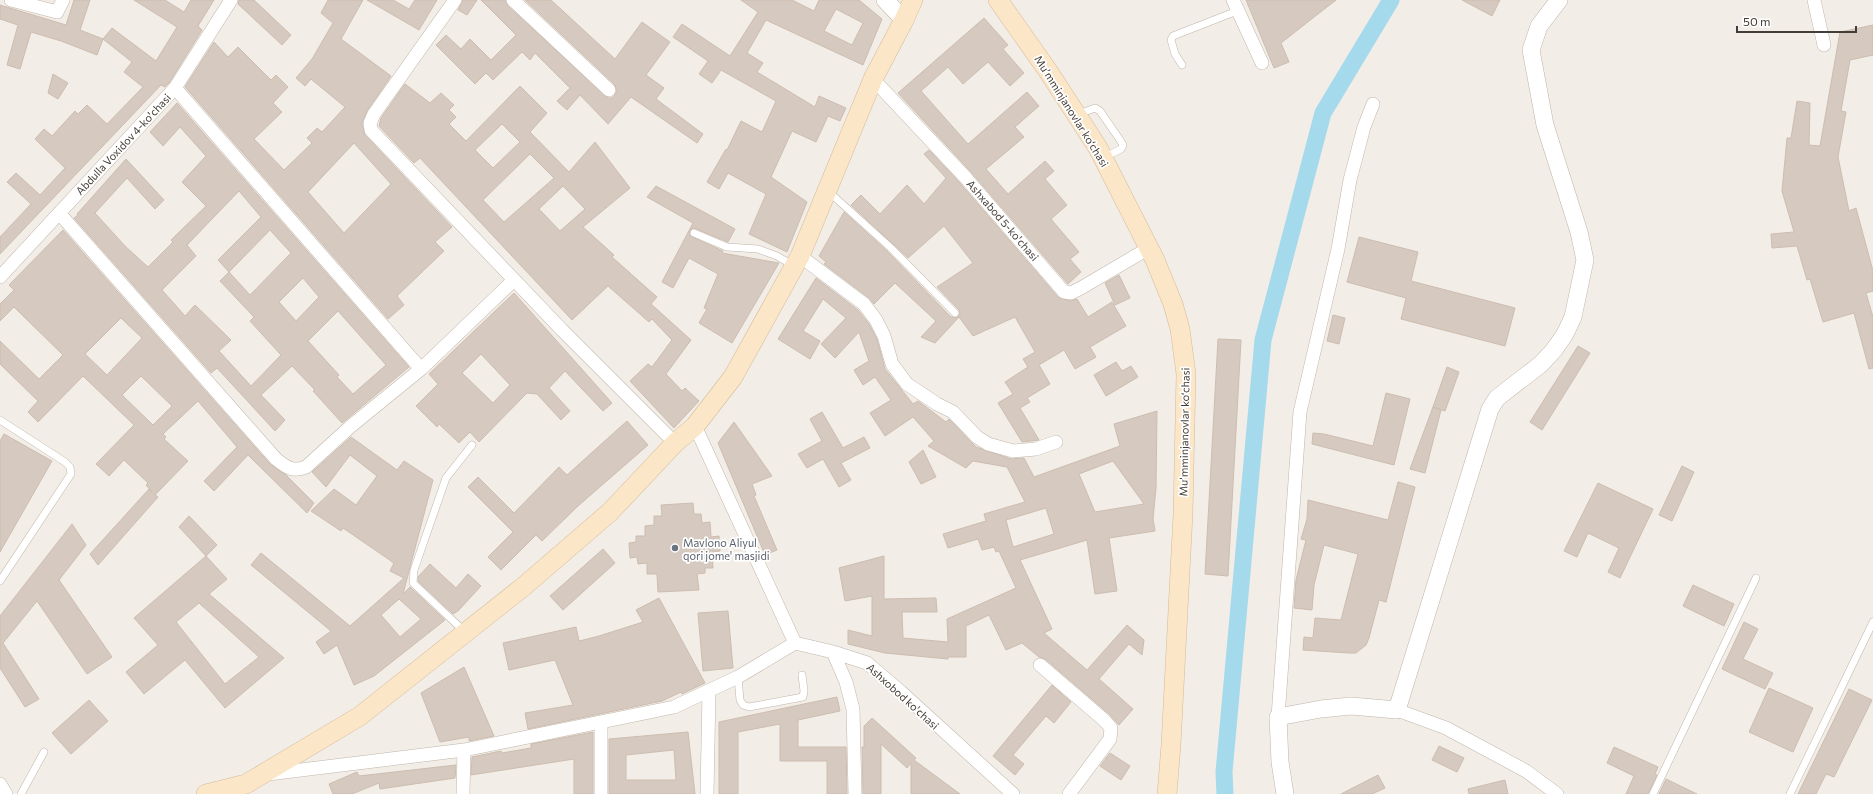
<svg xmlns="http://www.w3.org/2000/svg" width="1873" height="794" font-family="Commissioner,sans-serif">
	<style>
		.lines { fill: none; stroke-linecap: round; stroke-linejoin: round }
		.canal { stroke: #a5daec; stroke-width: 17 }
		.building { fill: #d6c9bf; stroke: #cdbdb0; fill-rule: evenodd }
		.service-casing { stroke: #c0b6ac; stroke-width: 8 }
		.minor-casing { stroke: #c0b6ac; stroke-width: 14 }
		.tertiary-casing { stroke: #c0b6ac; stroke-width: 18 }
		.secondary-casing { stroke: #d3bb9a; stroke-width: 20 }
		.service { stroke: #fff; stroke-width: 7 }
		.minor { stroke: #fff; stroke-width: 13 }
		.tertiary { stroke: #fff; stroke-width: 17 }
		.secondary { stroke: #fbe6c7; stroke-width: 19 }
		.worship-dot { fill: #6b7280; stroke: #fff; stroke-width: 1.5 }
		.labels { text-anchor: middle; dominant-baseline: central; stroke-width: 3.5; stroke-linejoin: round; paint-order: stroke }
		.street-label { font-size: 11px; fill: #443c36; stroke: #fff }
		.worship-label { font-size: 11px; fill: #5b616d; stroke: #fff; text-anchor: start }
	</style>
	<rect width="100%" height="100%" fill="#f2ede6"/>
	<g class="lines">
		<path class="canal" d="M1225 794 1224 772 1263 340 1323 113 1391 0"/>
	</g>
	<path class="building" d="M74 0H90L80 30 103 39 97 55 61 41 31 32 20 69 7 65 18 25 0 19V5L66 25Z
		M134 0H165L184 12 191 0H214L198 26 202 30 169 83 165 87 161 85 0 254V237L31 204 7 182 16 173 40 195 65 168 35 139 44 129 52 136 75 111 78 114 87 105 107 124 143 87 124 72 132 62 103 39 112 28 156 61 177 27Z
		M239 0H254L291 35 282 45 238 4Z
		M328 0H363L341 39 391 76 367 111 362 124 365 135 452 227 435 242 444 251 397 296 404 305 388 319 185 87 214 42 228 57 238 47 271 80 276 75 288 87 273 103 282 112 254 139 284 170 312 143 307 138 317 128 322 132 345 107 311 79 305 86 296 78 312 59 333 23 321 13ZM354 143 391 184 344 233 308 192Z
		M367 0H393L409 9 415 0H437L419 30Z
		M463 0H477L467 15 458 10Z
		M481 0H505L508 6 608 98H612L617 92 614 84 525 0H551L615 59 642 22 670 42 646 75 664 88 656 99 703 134 697 143 631 97 608 124 580 95 567 110 557 101 570 88 535 53 530 60 522 52 493 80 486 73 475 84 436 45 446 35 461 49 470 39 491 60 516 35Z
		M741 0H792L814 11 819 0H859L882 19 863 65 766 20 747 53 763 63 757 72 815 107 819 96 846 108 840 121 828 116 816 142 792 131 771 177 807 202 787 252 749 234 766 194 728 173 719 189 707 182 726 149 727 150 741 121 762 132 776 101 721 70 712 83 699 74 708 61 673 37 682 24 730 56 758 12ZM836 9 863 23 852 45 824 31Z
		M1246 0H1336L1281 43 1289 62 1274 68Z
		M1462 0H1500L1492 16Z
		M984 18 1008 45 1003 49 1024 73 1010 86 988 62 963 84 948 67 921 91 968 144 1027 92 1039 106 1015 127 1024 137 986 169 1008 194 1045 161 1054 171 1045 179 1067 205 1051 219 1079 252 1070 259 1081 272 1068 284 971 172 898 93Z
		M1873 25V55L1850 60 1841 111 1846 112 1838 157 1849 211 1856 208 1873 271V291L1866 293 1873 317V368L1869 369 1854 313 1823 322 1810 279 1807 280 1797 246 1772 248 1771 234 1794 232 1782 191 1787 138H1791L1797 101 1810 103 1809 145 1820 146 1840 32Z
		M53 74 68 83 58 99 48 93Z
		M405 84 430 103 441 93 454 105 449 110 456 117 449 124 466 141 520 86 547 113 530 132 569 172 595 142 630 188 583 227 614 255 612 257 657 297 651 304 691 340 666 374 682 391 685 388 699 401 674 428 630 381 648 364 652 367 672 340 652 319 649 322 608 286 572 320 420 158 414 163 379 126 381 118ZM502 124 520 142 493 168 475 150ZM530 154 554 178 504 222 483 200ZM563 186 585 209 560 231 539 209Z
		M177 103 409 367 342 423 313 391 315 390 292 366 261 395 285 420 275 431 217 368 211 373 74 218 78 215 77 214 126 159 164 200 155 209 127 178 95 213 125 246 148 267 173 242 171 240 206 206 182 182 206 156 180 127 163 146 150 132ZM239 191 261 217 218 260 229 272 220 281 254 317 250 321 281 355 251 386 219 351 231 340 195 305 185 316 162 290 196 256 187 245ZM270 230 291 253 250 295 229 272ZM303 278 319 297 296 321 279 302ZM338 311 386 365 353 394 337 377 339 375 308 341Z
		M929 150 959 182 1058 297 1070 301 1077 299 1088 317 1112 302 1126 326 1090 347 1096 357 1075 369 1064 350 1039 365 1050 384 1027 398 1030 402 1020 408 1039 440 1022 442 998 403 1013 394 1005 382 1028 367 1023 359 1035 352 1015 317 973 336 959 317 935 343 921 337 936 321 895 283 874 304 869 298 824 264 826 262 819 256 844 212 888 252 951 317H958L960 314 959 310 937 287 973 263 944 226 908 258 851 205 861 195 880 214 907 185 924 204 946 178 924 154Z
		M656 186 735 229 728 242 694 228 689 231 692 237 723 251 722 253 779 263 732 343 699 323 707 309 704 308 718 274 689 258 673 288 662 282 693 223 647 197Z
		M63 230 270 464 286 475 314 503 307 513 248 455 214 491 204 481 237 447 198 401 163 434 166 437 164 439 188 461 155 495 158 497 98 565 90 554 149 489 152 492 146 485 148 483 124 460 109 476 96 464 134 425 83 376 38 422 28 412 38 401 0 364V341L39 379 63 355 14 307 0 321V304L14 290 9 285ZM121 318 142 338 107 375 85 354ZM141 376 172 406 153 425 122 395Z
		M1359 237 1418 252 1411 281 1515 308 1505 346 1401 319 1406 298 1347 282Z
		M1119 275 1130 298 1115 305 1105 283Z
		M816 278 858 310 869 324 877 339 885 369 913 404 918 401 946 422 949 419 976 447 1011 459 1024 458 1034 477 1120 446 1114 424 1157 411 1156 488 1153 519 1155 531 1109 538 1117 591 1095 594 1087 540 1020 560 1052 629 1044 633 1087 670 1127 625 1144 640 1142 655 1129 644 1099 679 1133 709 1119 725 1109 714 1045 659 1039 657 1022 643 1006 650 989 615 966 626V657H948V659L885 653 848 644V630L872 636V596L845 601 839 568 884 556V599L936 598 937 612H902L903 638 948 642 947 619 1016 588 999 551 996 552 994 547 982 550 978 539 948 548 943 534 986 521 984 514 1025 502 1007 467 973 461 966 468 928 446 934 441 913 417 885 436 870 413 891 400 875 377 863 385 854 370 869 361 859 332 835 358 821 344 846 318 823 299 803 331 820 341 810 359 778 339ZM1113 461 1144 504 1095 512 1079 474ZM1046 508 1054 534 1013 547 1006 520Z
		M514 293 612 403 603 411 565 371 549 388 570 411 561 420 537 394 527 393 479 442 470 432 459 443 439 424 437 427 416 406 438 384 429 374ZM481 354 510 385 493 403 462 373Z
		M1333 315 1345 318 1339 344 1327 341Z
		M1218 339 1241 340 1228 576 1205 574Z
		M1578 346 1590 353 1542 430 1530 422Z
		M1116 362 1122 371 1131 366 1138 377 1106 396 1094 375Z
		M1447 367 1459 372 1445 411 1433 407Z
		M1386 393 1410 399 1394 465 1312 444 1313 433 1324 434 1373 446Z
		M1433 407 1441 410 1425 473 1410 469Z
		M822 412 843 448 864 437 870 448 841 463 851 480 839 487 823 459 807 468 798 454 822 441 810 419Z
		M627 421 648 445 578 506 542 541 536 535 501 570 488 557 513 532 468 487 478 477 514 513 559 467 567 475Z
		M734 422 772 476 752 484 756 495 754 496 777 550 765 555 718 443Z
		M4 434 52 461 0 552V441Z
		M351 437 397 470 404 461 433 480 403 594 410 587 445 620 374 676 354 685 337 645 324 654 316 642 331 631 251 565 261 553 350 626 404 578 390 571 394 563 343 528 341 531 311 511 334 489 356 505 377 476 350 455 326 487 312 472ZM399 599 421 619 400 637 381 615Z
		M923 450 936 477 921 484 909 462Z
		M1682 466 1694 472 1672 521 1659 515Z
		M1398 482 1415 487 1386 602 1379 600 1369 638 1366 645 1356 653H1349L1303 650 1304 637 1313 638 1315 618 1341 620 1358 554 1324 545 1314 585 1312 610 1294 608 1296 580 1306 540 1301 539 1307 519 1308 500 1388 520Z
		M1598 483 1653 509 1620 578 1608 572 1619 548 1588 533 1577 557 1564 551Z
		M693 503 694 514H701L702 523 710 522 711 537 719 536 720 551 712 552 713 568H705V573L697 574 699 590 658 592 657 574H647V563L638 564 637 557 630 558 629 543 636 542V536H645V526L654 525V516H662L661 505Z
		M189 516 217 545 206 556 179 527Z
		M72 524 86 545 59 580 112 657 87 674 37 601 3 643 39 699 25 707 0 668V616Z
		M603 549 615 563 563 610 550 596Z
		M206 556 227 579 209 594 284 658 225 708 185 660 144 694 126 672 158 645 134 618ZM199 603 259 657 225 684 176 622Z
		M430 564 456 588 468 574 481 586 458 611 453 614 418 581V577Z
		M1693 585 1734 604 1724 626 1683 606Z
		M659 598 705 683 682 694 681 692 662 701 528 729 525 713 573 705 555 660 509 670 503 643 576 627 579 641 599 636 643 622 636 610Z
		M728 611 733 668 703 671 698 613Z
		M1744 622 1758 629 1743 659 1773 673 1765 689 1722 669Z
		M464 667 494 736 469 741V737L440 742 421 693Z
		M1052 685 1071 702 1054 723 1046 716 1013 755 1024 764 1015 775 993 756Z
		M1769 688 1813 708 1793 752 1749 732Z
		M1849 689 1872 700 1834 777 1826 774 1816 794H1798Z
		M837 697 840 711 798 720V747H846L847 794H827V761H780V724L738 732V794H719V722Z
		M89 700 108 721 71 754 52 733Z
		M872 718 916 758 914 760 960 794H911V763L907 768 881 744V794H863L862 747H864V726Z
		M593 732V794H574V759L471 775 472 757 501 751 502 753 531 748V744Z
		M688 732 695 794H609V739ZM674 750 676 780H626V755Z
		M1439 746 1464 758 1457 772 1432 760Z
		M1614 747 1658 767 1655 774 1657 775 1648 794H1626L1634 776 1607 763Z
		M1110 753 1130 766 1121 780 1100 766Z
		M456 765 455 778 380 789 379 783 352 794H333L329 784 357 772 359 776Z
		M1378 775 1385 788 1372 794H1341Z
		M1666 779 1697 794H1659Z
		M1505 780 1508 794H1469L1468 789Z"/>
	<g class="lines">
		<defs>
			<path id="service" d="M1182 65 1175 54 1171 40 1173 36 1237 11
				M1076 115 1095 108 1100 111 1120 140 1123 145 1121 149 1103 158
				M829 192 891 248 955 313
				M694 233 727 247 758 249 777 256 794 266
				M0 420 65 462 70 467 71 474 0 581
				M465 632 413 583 414 570 446 478 472 445
				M738 677 740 700 743 705 749 707 803 697 804 691 802 675
				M21 794 44 752
				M1653 794 1756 578
				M1790 794 1873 622"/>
			<path id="minor" d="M11 0 57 12 63 0
				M455 0 374 114 370 123 371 130 562 330 675 443
				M513 0 609 90
				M1233 0 1262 63
				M1814 0 1824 45
				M873 79 965 177 1064 292 1071 293 1081 288 1149 248
				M175 88 421 369
				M59 213 276 459C287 468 293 472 306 467L351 426 421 369 514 280
				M800 256 864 304 876 320 884 336 892 364 907 384 937 404 953 412 977 437 988 444 1013 451 1036 449 1056 442
				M0 277 175 88 231 0
				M695 426 795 643 833 652 867 663 901 692 1013 794
				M833 652 846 682 853 709 855 794
				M1040 665 1104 720 1111 728 1110 739 1069 794
				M1397 710 1446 728 1526 771 1557 794
				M1278 717 1300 412 1338 249 1350 180 1364 127 1373 104
				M601 722V794
				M268 774 464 750 674 707 738 677 795 643
				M0 784 6 794
				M463 794 464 750
				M707 794 709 692"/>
			<path id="tertiary" d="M885 0 904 20
				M1285 794 1280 762 1278 717 1321 709 1351 706 1397 710 1490 409 1497 398 1541 364 1554 350 1565 334 1573 317 1585 260 1579 232 1545 125 1531 50 1539 26 1559 0"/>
			<path id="secondary" d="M998 0 1048 71 1098 148 1155 260 1173 304 1180 329 1186 374 1183 514 1171 745 1167 794
				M206 794 246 784 360 716 523 587 610 512 675 443 695 426 733 377 800 256 873 79 904 20 913 0"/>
		</defs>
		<use href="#service" class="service-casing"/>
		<use href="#minor" class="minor-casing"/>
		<use href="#tertiary" class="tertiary-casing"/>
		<use href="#secondary" class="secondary-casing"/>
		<use href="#service" class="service"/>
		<use href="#minor" class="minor"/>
		<use href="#tertiary" class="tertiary"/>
		<use href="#secondary" class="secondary"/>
	</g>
	<circle class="worship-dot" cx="675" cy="548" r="4"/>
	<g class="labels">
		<g class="street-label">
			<text transform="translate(1072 111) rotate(58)">Mu’mminjanovlar ko‘chasi</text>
			<text transform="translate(123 144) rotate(-47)">Abdulla Voxidov 4-ko'chasi</text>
			<text transform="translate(1003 220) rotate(49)">Ashxabod 5-ko'chasi</text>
			<text transform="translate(1184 432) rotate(-89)">Mu’mminjanovlar ko‘chasi</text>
			<text transform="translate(903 696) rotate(42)">Ashxobod ko'chasi</text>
		</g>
		<g class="worship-label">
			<text x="683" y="542">Mavlono Aliyul<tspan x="683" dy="13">qori jome' masjidi</tspan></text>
		</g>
	</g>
	<path d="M1737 26v6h119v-6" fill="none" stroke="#443c36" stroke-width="2"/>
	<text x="1743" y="26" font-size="12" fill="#443c36" stroke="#ffffff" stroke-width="3" paint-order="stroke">50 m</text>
</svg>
